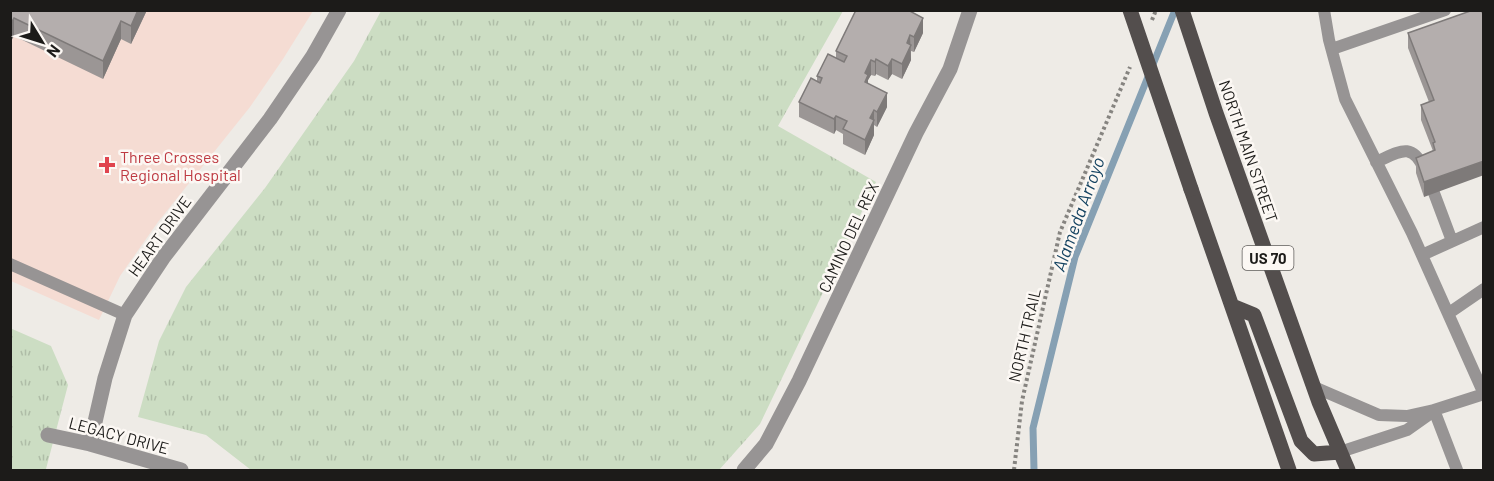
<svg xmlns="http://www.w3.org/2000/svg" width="1494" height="481" font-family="Barlow,sans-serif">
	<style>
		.medical { fill: #f5dcd3 }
		.grass { fill: url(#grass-tufts) }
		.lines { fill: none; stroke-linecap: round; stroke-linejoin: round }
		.stream { stroke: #86a0b3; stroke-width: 7 }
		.path { stroke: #868480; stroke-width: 4; stroke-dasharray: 3 3; stroke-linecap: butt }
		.lane { stroke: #979494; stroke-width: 12 }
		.street { stroke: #979494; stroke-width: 15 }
		.primary { stroke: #534e4d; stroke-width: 15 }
		.primary-bridge { stroke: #534e4d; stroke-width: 15 }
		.wall { fill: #9b9695 }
		.shaded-wall { fill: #7e7a79 }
		.building { fill: #b4aead; stroke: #7e7a79; stroke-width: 1.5 }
		.health-dot { fill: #e0444e; stroke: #fcf8f4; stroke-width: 2 }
		.labels { text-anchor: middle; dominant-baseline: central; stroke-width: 5; stroke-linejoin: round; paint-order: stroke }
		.shield { fill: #fcf8f4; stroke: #5f5d5b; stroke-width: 1.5 }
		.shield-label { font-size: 15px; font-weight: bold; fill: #1c1b19 }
		.street-label { font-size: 16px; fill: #1c1b19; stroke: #fcf8f4 }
		.health-label { font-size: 16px; fill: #be3a42; stroke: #fcf8f4; text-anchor: start }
		.water-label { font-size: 18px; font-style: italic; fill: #164462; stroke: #fcf8f4 }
	</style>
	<defs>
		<pattern id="grass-tufts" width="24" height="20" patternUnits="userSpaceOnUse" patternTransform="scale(1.5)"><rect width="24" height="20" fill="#ccddc3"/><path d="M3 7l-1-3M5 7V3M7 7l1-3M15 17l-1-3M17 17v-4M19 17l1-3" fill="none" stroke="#afbda7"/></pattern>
	</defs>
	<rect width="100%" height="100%" fill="#eeebe6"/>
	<path class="medical" d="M11 11H313L283 59 250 107 158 222 120 276 99 320 11 281Z"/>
	<path class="grass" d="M381 11H843L778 126 876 182 760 424 719 470H251L206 435 138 417 159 341 186 287 265 188 354 61Z
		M10 328 51 346 68 385 46 469 51 470H11Z"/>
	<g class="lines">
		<path class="stream" d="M1034 470 1033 428 1075 257 1175 10"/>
		<path class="path" d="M1152 20 1156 10
			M1014 470 1022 401 1060 232 1130 67"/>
		<path class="lane" d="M1324 10 1329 40 1345 99 1412 233 1484 394 1434 410 1457 470
			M1332 49 1445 10
			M1376 162C1399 152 1412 141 1424 169
			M1434 193 1452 241
			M1422 255 1484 227
			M10 264 125 315
			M1449 313 1484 289
			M1314 387 1379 415 1407 416 1434 410
			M1340 452 1407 430 1431 413"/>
		<path class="street" d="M48 435 90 444 181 470
			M90 444 105 378 125 315 163 258 270 119 313 56 339 10
			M744 470 766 444 799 381 916 133 950 69 970 10"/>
		<path class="primary" d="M1182 10 1216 113 1319 402 1348 470
			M1191 189 1289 470
			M1232 306 1254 315 1301 441 1314 454 1340 452"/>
		<path class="primary-bridge" d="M1130 10 1191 189"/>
	</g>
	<path class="wall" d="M10 10H147L131 44 121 39 103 79 14 36Z
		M1473 10 1424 197 1416 173V158L1433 151 1421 120V105L1429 102 1408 48V33Z
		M923 33 914 52 911 51V60L902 79 892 74 888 80 876 74 875 76 871 75 868 80V84L887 107 877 127 874 125V135L865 155 843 144V134L836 130 834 134 799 117V102L817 81V76L836 58V51Z"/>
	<path class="shaded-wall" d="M138 10H147L131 44V26Z
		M14 18V36L10 43V25Z
		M923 18V33L914 52V37Z
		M121 21V39L103 79V61Z
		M910 35 911 60 902 79V64L907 43Z
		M876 59V74L875 76V62Z
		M892 59V74L888 80V66Z
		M871 60V75L868 80V89L865 97V73Z
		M887 93V107L877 127V112Z
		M874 110V135L865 155V140L870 118Z
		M836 116V130L834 134V119Z
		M1484 161V175L1424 197V182Z"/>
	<path class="building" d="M10 10H138L131 26 121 21 103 61 14 18 10 25Z
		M856 10H908L923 18 914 37 910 35 907 43 911 45 902 64 892 59 888 66 876 59 875 62 871 60 865 73 868 75 865 82 887 93 877 112 874 110 870 118 874 120 865 140 843 129 847 121 836 116 834 119 799 102 811 78 820 83 822 78 817 76 828 54 844 62 847 56 836 51Z
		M1473 10H1481L1484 16V161L1424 182 1416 158 1435 150 1433 143 1435 142 1421 105 1434 100 1408 33Z"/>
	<path class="health-dot" d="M104 156h6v6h6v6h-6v6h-6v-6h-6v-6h6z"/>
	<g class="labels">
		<rect class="shield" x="1242.5" y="246" width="51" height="24" rx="4.5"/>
		<g class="shield-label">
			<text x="1268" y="258">US 70</text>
		</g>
		<g class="street-label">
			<text transform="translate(1249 151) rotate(71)">NORTH MAIN STREET</text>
			<text transform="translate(159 236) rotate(-54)">HEART DRIVE</text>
			<text transform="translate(848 237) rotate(-65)">CAMINO DEL REX</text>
			<text transform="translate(1024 335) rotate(-77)">NORTH TRAIL</text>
			<text transform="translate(119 435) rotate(15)">LEGACY DRIVE</text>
		</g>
		<g class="health-label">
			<text x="120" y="156">Three Crosses<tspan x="120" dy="18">Regional Hospital</tspan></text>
		</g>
		<g class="water-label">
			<text transform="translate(1078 214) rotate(-70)">Alameda Arroyo</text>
		</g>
	</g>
	<rect width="1494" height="481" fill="none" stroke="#1c1b19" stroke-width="24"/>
	<g transform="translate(42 42) rotate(128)" stroke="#fcf8f4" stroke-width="4.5" paint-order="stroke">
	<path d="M0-4.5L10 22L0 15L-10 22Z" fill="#1c1b19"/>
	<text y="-9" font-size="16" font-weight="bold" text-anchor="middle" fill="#1c1b19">N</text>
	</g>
</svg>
